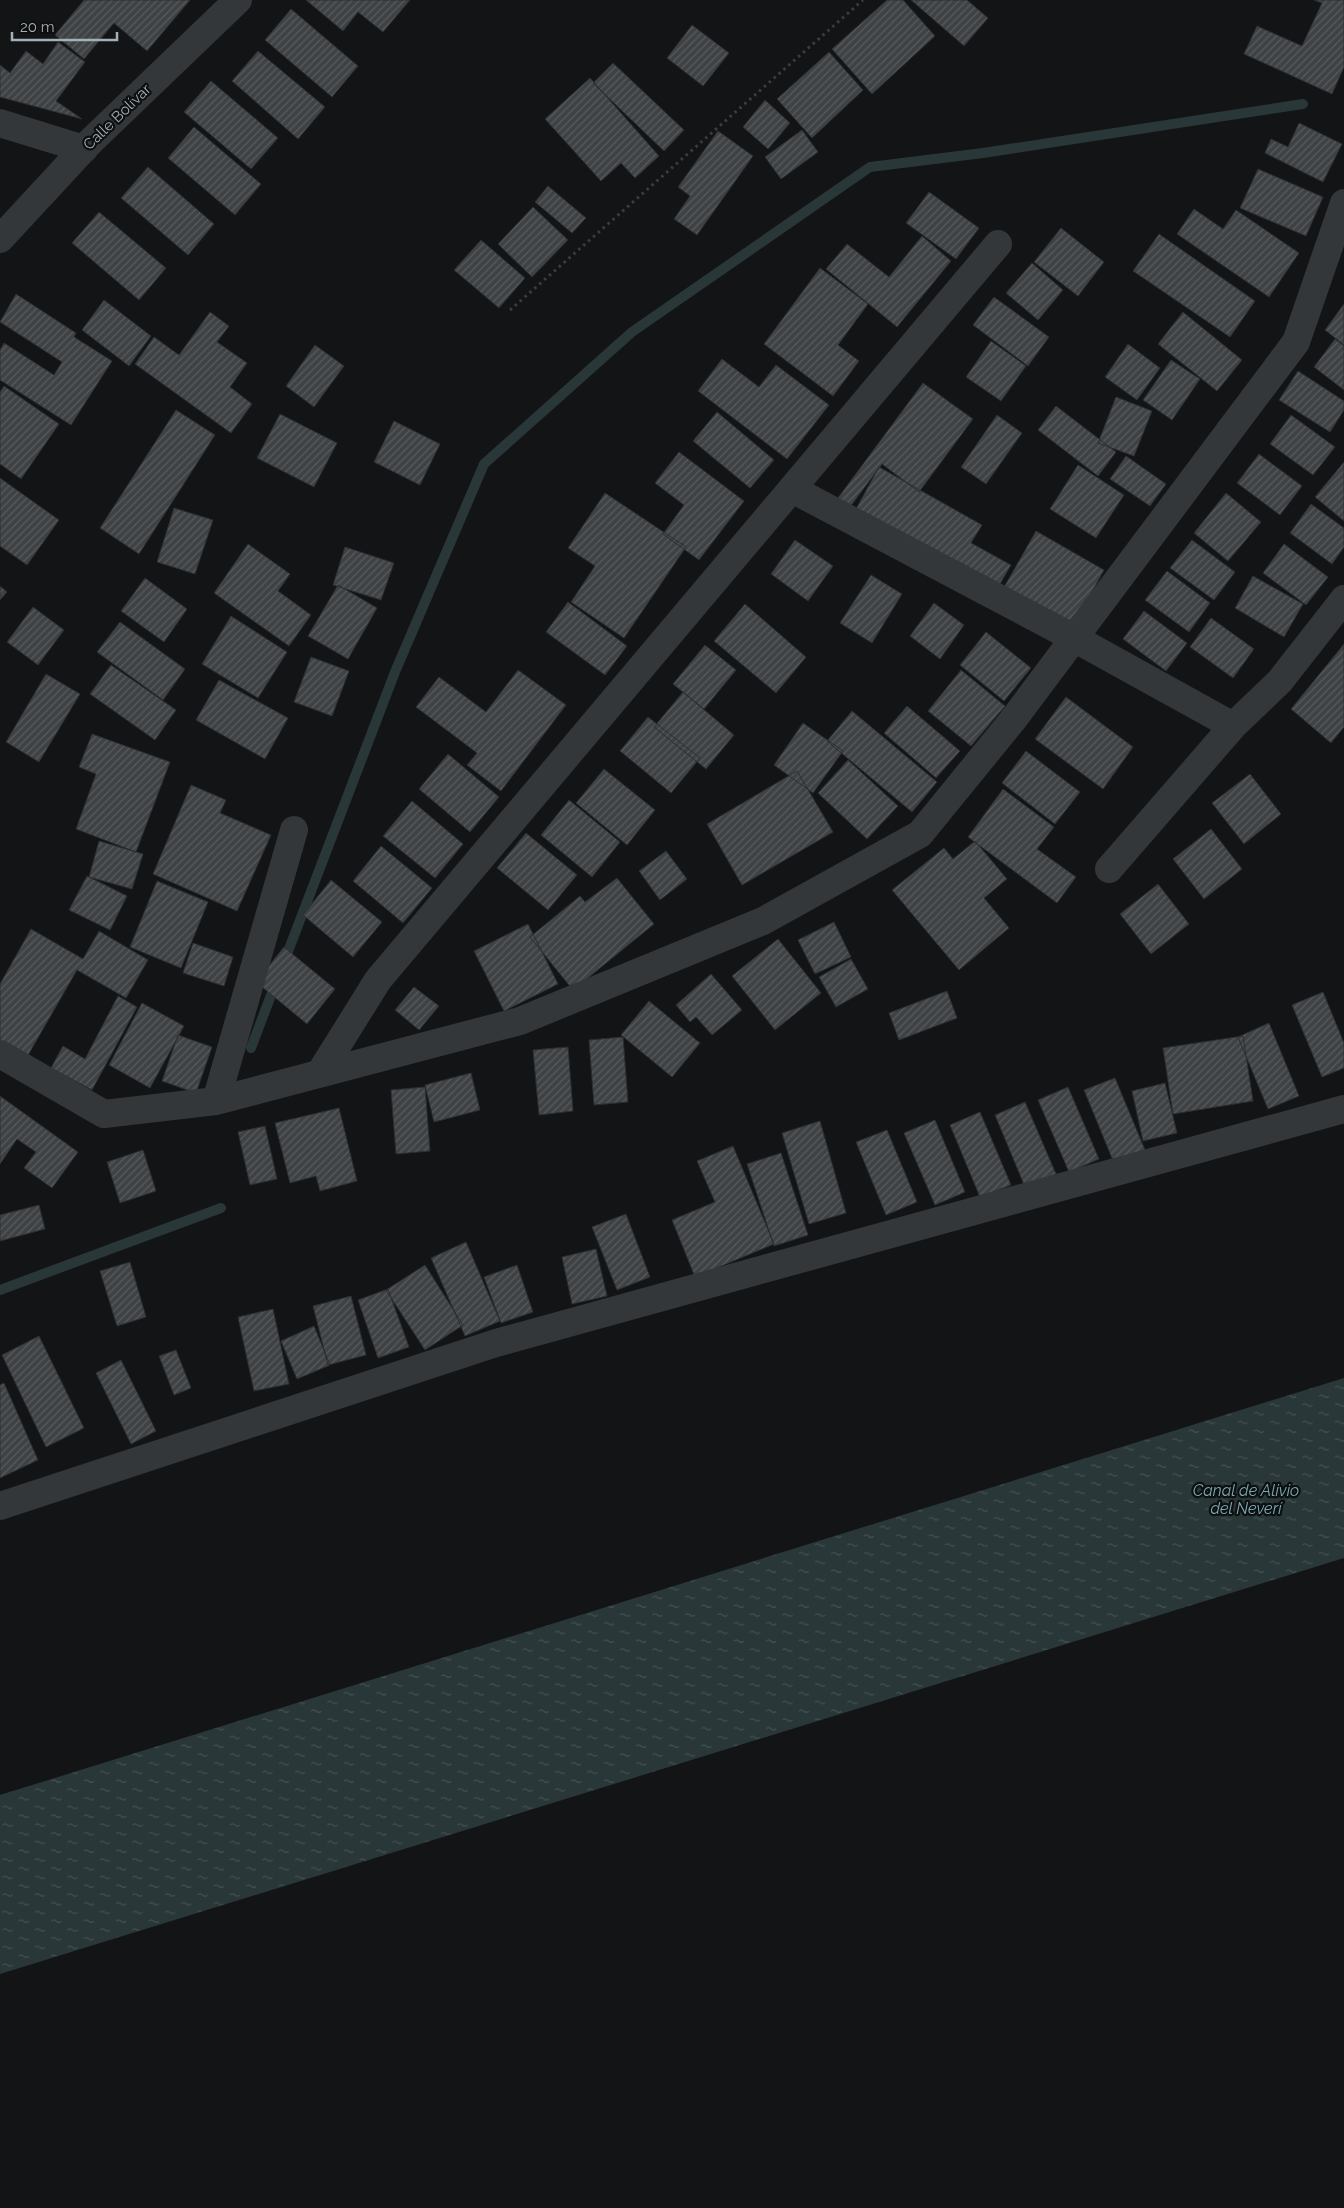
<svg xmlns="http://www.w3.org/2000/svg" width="1344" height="2208" font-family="Raleway,sans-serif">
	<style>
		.water { fill: url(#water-ripples) }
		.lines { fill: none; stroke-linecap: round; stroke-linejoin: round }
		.stream { stroke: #293739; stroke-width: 10 }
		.building { fill: url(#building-hatch); stroke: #2d2e31 }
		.path { stroke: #3a3e41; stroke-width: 3; stroke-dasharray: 2.5 4; stroke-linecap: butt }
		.minor { stroke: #34373a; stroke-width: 28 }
		.labels { text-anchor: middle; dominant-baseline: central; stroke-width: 4.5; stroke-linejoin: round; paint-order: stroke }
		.street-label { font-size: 15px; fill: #a5afb6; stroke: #0e0f10 }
		.water-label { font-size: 16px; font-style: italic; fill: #7aa9b2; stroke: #0e0f10 }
	</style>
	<defs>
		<pattern id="water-ripples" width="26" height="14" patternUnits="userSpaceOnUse" patternTransform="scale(1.25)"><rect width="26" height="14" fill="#293739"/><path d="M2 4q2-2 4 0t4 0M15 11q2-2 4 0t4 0" fill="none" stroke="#455153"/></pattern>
		<pattern id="building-hatch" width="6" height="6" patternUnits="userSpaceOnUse" patternTransform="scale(1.25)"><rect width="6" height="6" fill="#3f4245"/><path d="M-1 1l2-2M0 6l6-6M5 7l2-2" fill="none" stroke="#585b5e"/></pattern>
	</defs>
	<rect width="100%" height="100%" fill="#131415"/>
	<path class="water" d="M1344 1378V1558L0 1974V1795Z"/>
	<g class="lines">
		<path class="stream" d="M284 962 395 672 484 464 632 332 870 167 983 153 1303 104
			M251 1048 276 982
			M0 1290 221 1208"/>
	</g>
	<path class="building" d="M84 0H190L147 51 114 23 84 59 55 35Z
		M306 0H410L383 32 358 12 343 31Z
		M887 0H903L935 36 872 94 832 49Z
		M911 0H967L988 18 964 46Z
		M1314 0H1344V67L1332 94 1244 54 1257 26 1302 46 1322 3Z
		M291 9 358 66 332 97 265 40Z
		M692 25 729 53 703 86 667 58Z
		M58 42 85 62 56 101 82 119 0 97V65L10 73 26 51 43 64Z
		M258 51 325 107 298 139 232 81Z
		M829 52 863 90 812 138 777 99Z
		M613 63 684 130 664 151 593 83Z
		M590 78 659 156 635 178 621 163 601 181 545 119Z
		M211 81 278 138 251 169 184 112Z
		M765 100 790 123 768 149 743 127Z
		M1299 123 1342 144 1323 182 1265 153 1271 139 1288 147Z
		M194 127 261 184 235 215 168 158Z
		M802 130 818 152 781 179 765 157Z
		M718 131 753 156 697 235 674 219 690 196 678 187Z
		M148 167 214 224 188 255 121 198Z
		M1258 169 1323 197 1306 236 1240 208Z
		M548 186 586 218 572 233 535 202Z
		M929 192 979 228 956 259 906 223Z
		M533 207 568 240 532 277 498 244Z
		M1194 209 1223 229 1236 210 1299 253 1269 297 1177 234Z
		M99 212 166 268 139 300 72 243Z
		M1061 228 1104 262 1078 296 1034 262Z
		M1159 234 1255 301 1230 337 1133 271Z
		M922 236 951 261 897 327 826 269 847 244 889 277Z
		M481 240 525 278 499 308 454 270Z
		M1032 263 1063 290 1038 320 1006 293Z
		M820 268 868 304 838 345 859 361 833 396 764 344Z
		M16 294 76 333 74 337 112 361 71 425 0 380V350L4 343 54 375 62 362 0 322Z
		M994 297 1049 337 1028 366 973 325Z
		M104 300 151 336 129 366 82 330Z
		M1344 304V345L1325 330Z
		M210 312 229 326 217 342 247 363 230 387 252 404 231 433 135 364 154 337 179 355Z
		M1183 312 1242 360 1217 391 1158 344Z
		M1335 339 1344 346V390L1314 367Z
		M991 341 1026 366 1001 401 966 377Z
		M1128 344 1160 368 1137 400 1105 377Z
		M315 345 344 366 314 407 286 386Z
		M722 359 759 387 776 365 829 405 787 459 698 391Z
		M1171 360 1200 379 1172 420 1143 400Z
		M1298 371 1344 401V410L1330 432 1279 400Z
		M923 383 973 419 919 492 882 464 847 511 835 502Z
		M4 386 59 424 21 479 0 464V392Z
		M1116 397 1152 411 1134 456 1098 443Z
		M1056 406 1116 452 1098 476 1038 430Z
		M176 410 215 435 139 554 100 528Z
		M717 412 774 460 750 488 693 441Z
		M280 414 337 443 314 487 257 458Z
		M997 415 1022 433 986 484 961 467Z
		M1291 415 1335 447 1313 475 1270 444Z
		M394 421 440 444 420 485 374 462Z
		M679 452 744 501 699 560 663 534 684 505 655 483Z
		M1259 454 1302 486 1280 515 1237 483Z
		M1126 456 1166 484 1150 506 1110 479Z
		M1344 462V521L1315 497Z
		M1078 465 1124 495 1096 538 1050 509Z
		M879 467 982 525 971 543 1011 565 997 589 856 509Z
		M0 478 59 520 27 565 0 546Z
		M605 493 686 547 624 638 571 602 595 566 568 548Z
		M1226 493 1261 522 1228 561 1194 533Z
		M1311 504 1344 528V547L1332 564 1290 533Z
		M174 508 213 520 195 574 157 562Z
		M1036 531 1104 570 1072 628 1003 589Z
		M795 540 833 566 808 601 771 574Z
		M1192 540 1235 572 1214 600 1170 568Z
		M248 544 290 574 278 591 311 615 289 646 214 593Z
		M1284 544 1328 577 1306 605 1263 573Z
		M345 547 394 563 381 600 333 585Z
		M1167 571 1210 603 1189 632 1145 600Z
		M871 575 902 594 872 643 840 623Z
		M1253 576 1303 604 1284 637 1235 608Z
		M145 578 187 609 164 642 121 611Z
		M338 585 377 608 348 659 308 636Z
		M0 586 7 592 0 600Z
		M568 602 627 646 605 675 546 632Z
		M934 603 964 625 940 659 910 636Z
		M745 604 806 657 776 693 714 641Z
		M33 607 64 630 38 665 7 642Z
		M1144 611 1187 643 1166 671 1123 639Z
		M231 616 287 652 258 698 202 664Z
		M1211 618 1254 649 1233 678 1190 647Z
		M120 622 185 669 163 700 97 652Z
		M986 632 1031 668 1004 701 960 665Z
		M1344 644V727L1331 743 1291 709Z
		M705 645 736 670 704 709 673 684Z
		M311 657 349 671 332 716 294 702Z
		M111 665 176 710 155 740 90 694Z
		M518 670 566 705 501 791 467 765 477 753 416 707 439 677 486 712Z
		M961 670 1005 706 971 746 928 711Z
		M46 674 80 694 39 762 6 742Z
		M219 680 288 718 265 759 196 720Z
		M683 692 734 735 706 769 654 727Z
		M1066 697 1133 747 1103 789 1035 739Z
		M907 706 960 751 936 778 884 733Z
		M852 711 937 782 912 812 827 741Z
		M648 717 700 758 671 793 620 751Z
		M803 723 843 751 813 793 774 765Z
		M92 734 170 762 136 852 76 829 96 774 79 767Z
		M1026 751 1080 792 1055 824 1002 783Z
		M448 754 499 797 470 832 419 789Z
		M848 760 898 806 867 839 818 793Z
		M604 769 655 810 627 845 576 803Z
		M797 771 833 832 742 885 707 824Z
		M1250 774 1281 814 1244 844 1212 803Z
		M191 785 226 800 220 813 271 835 237 911 153 874Z
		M1003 789 1054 827 1037 849 1076 877 1057 903 968 837Z
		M569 800 620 842 592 877 541 835Z
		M412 801 463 844 435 878 383 836Z
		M1211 829 1242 869 1204 899 1173 859Z
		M526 833 577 875 548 910 497 868Z
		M99 841 143 854 132 889 89 877Z
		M975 841 1007 879 984 898 1009 928 959 970 892 890 944 848 953 859Z
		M381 846 432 888 403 923 353 881Z
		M666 851 687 879 660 900 639 871Z
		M87 876 127 896 110 930 69 910Z
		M617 878 654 924 573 990 530 937 580 896 585 902Z
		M331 880 382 922 353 957 303 915Z
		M157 881 208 902 181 968 130 947Z
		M1158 884 1189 924 1151 954 1120 914Z
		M834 922 851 957 815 974 798 940Z
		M528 924 558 984 504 1011 474 951Z
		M31 929 83 959 99 931 148 960 126 998 77 970 27 1057 0 1041V984Z
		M778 939 821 993 775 1030 732 976Z
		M193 943 233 957 224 986 183 973Z
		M284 947 335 989 307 1024 256 982Z
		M851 959 868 989 836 1007 819 977Z
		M711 974 742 1010 712 1035 696 1017 690 1022 676 1005Z
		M414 987 439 1006 419 1030 395 1010Z
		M947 991 957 1018 899 1040 889 1013Z
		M1323 992 1344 1043V1068L1322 1077 1292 1005Z
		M118 996 137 1007 92 1090 51 1068 63 1046 85 1059Z
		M649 1001 700 1043 672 1077 621 1035Z
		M142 1003 184 1026 150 1088 109 1065Z
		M1269 1023 1299 1096 1268 1109 1238 1037Z
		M178 1035 212 1047 196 1093 162 1081Z
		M1243 1036 1253 1101 1173 1114 1163 1048Z
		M623 1037 628 1102 594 1105 589 1040Z
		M568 1047 573 1111 539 1115 533 1050Z
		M471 1073 480 1110 434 1122 425 1085Z
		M1115 1078 1145 1150 1114 1163 1084 1090Z
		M1165 1083 1177 1133 1143 1141 1132 1091Z
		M425 1087 430 1151 396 1154 391 1090Z
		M1068 1087 1099 1159 1069 1172 1038 1100Z
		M0 1096 78 1152 52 1188 24 1168 36 1152 17 1139 0 1164Z
		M1025 1102 1056 1174 1025 1187 995 1115Z
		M339 1108 357 1181 320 1191 316 1176 290 1183 275 1123Z
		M980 1112 1011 1185 980 1197 950 1125Z
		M935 1120 965 1192 935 1205 904 1133Z
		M820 1121 846 1213 809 1224 782 1133Z
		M265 1126 277 1179 250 1185 238 1132Z
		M887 1130 917 1202 886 1215 856 1142Z
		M733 1146 774 1244 695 1277 672 1220 715 1202 697 1161Z
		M143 1150 156 1191 120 1203 107 1162Z
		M781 1153 808 1235 774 1246 747 1164Z
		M39 1205 45 1229 0 1241V1215Z
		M626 1214 650 1277 617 1290 592 1227Z
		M466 1242 500 1321 465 1336 431 1258Z
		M596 1249 607 1296 572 1304 562 1257Z
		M130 1262 146 1317 117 1326 100 1271Z
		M425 1265 463 1325 425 1350 386 1290Z
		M517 1265 533 1312 501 1323 484 1277Z
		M388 1289 409 1347 378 1358 358 1300Z
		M351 1296 366 1355 328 1365 313 1306Z
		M273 1309 289 1384 254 1391 238 1317Z
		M314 1326 330 1365 297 1379 281 1341Z
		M39 1336 84 1428 46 1447 2 1355Z
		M176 1350 191 1388 174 1395 159 1356Z
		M121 1360 156 1431 131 1444 96 1373Z
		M4 1383 38 1460 0 1478V1385Z"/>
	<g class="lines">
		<path class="path" d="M510 310 863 0"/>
		<path class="minor" d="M0 123 84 149
			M0 239 89 143 238 0
			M792 489 1074 638 1233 726 1280 681 1344 599
			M1109 869 1233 726
			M0 1054 104 1114 216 1101 520 1021 763 921 920 834 1012 721 1296 342 1344 203
			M320 1073 378 980 998 244
			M216 1101 294 830
			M0 1506 496 1343 1344 1109"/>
	</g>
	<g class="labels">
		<g class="street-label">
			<text transform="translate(117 117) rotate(-44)">Calle Bolívar</text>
		</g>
		<g class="water-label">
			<text x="1246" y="1490">Canal de Alivio<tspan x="1246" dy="18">del Neverí</tspan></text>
		</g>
	</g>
	<path d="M12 32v8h105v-8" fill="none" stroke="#a5afb6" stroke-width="2.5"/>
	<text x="20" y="32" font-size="15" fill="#a5afb6" stroke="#0e0f10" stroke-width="4" paint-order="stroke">20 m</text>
</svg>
